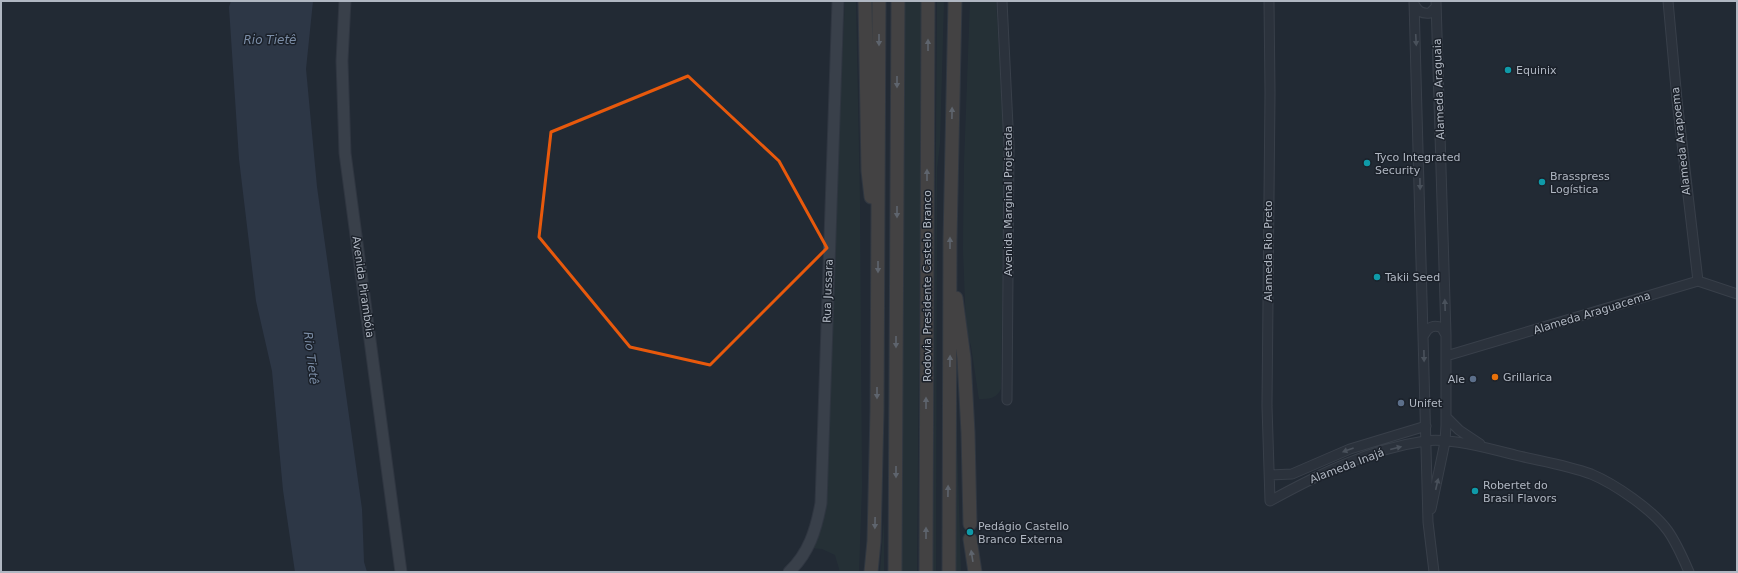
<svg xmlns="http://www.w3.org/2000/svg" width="1738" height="573" font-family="'DejaVu Sans',sans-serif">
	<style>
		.green { fill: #283939 }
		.water { fill: #3a475c }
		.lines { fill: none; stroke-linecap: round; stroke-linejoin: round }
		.minor-casing { stroke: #535a63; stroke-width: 11 }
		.major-casing { stroke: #3f454f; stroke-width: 13 }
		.highway-casing { stroke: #404750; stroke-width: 15 }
		.minor { stroke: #363c45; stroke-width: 9 }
		.major { stroke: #545b65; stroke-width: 11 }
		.highway { stroke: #6a6154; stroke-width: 13 }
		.oneway { fill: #a6aab2 }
		.oneway2 { fill: #79808a }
		.marked { fill: none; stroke: #e8590c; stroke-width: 3; stroke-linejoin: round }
		.culture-dot { fill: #0f9aa8; stroke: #1b212a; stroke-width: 1.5 }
		.food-dot { fill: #e8710a; stroke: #1b212a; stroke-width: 1.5 }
		.service-dot { fill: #5c6f8a; stroke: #1b212a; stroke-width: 1.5 }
		.labels { text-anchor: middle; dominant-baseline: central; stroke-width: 3; stroke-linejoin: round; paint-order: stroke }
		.poi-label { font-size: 11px; fill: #b0b7c2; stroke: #1b212a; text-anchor: start }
		.street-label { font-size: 11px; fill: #b0b7c2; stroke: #1b212a }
		.water-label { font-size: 12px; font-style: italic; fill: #7c8ea7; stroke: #1b212a }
	</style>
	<rect width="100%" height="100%" fill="#222a34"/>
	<path class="green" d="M845 1H856L860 203 862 486 859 572H840L835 555 822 549 811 548 820 527Z
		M904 1H922L917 572H900Z
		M937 1H944L940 143 937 169 936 572H933Z
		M970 1H996L1004 145 1001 389C996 399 989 399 979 399L971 346 966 328 963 249 964 164Z
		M956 409 961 572H954Z
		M884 520V572H880Z"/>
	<path class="water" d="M231 1H313L306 69 317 187 362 509 364 562 367 572H295L283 490 272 371 256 301 239 159 229 7Z"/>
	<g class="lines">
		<defs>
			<path id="minor" d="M1002 1 1009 147 1007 400
				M1269 1 1270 93 1267 406 1270 501C1319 474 1370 449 1425 441 1448 437 1492 449 1515 455 1540 461 1567 465 1591 474 1615 484 1653 510 1668 531 1677 544 1683 558 1689 572
				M1414 1 1428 522 1434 572
				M1668 1 1677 100 1698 281
				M1414 4C1418 11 1421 14 1430 13L1436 7
				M1424 335C1428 327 1434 324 1442 328L1446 335
				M1446 356 1698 281 1737 294
				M1446 417 1459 430 1480 444
				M1270 475 1292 474 1350 449 1426 426
				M1431 509 1445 442 1446 425V335L1436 1"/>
			<path id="major" d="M345 1 342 61 345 153 401 572
				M789 572C809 553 816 530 821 503L838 1"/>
			<path id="highway" d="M865 1 868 171 871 197
				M956 298 964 358 968 433 970 524
				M970 539 975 572
				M871 572 874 541 877 411 879 1
				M895 572 898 1
				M926 572 928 1
				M949 572 950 240 955 1"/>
		</defs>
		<use href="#minor" class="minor-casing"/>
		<use href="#major" class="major-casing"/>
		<use href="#highway" class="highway-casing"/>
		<use href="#minor" class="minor"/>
		<use href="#major" class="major"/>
		<use href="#highway" class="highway"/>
	</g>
	<defs><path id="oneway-solid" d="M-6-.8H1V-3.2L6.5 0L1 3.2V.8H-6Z"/></defs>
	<g class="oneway">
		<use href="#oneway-solid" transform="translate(879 40) rotate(90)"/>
		<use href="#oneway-solid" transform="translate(928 45) rotate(-90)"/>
		<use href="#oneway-solid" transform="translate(897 82) rotate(90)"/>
		<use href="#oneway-solid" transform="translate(952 113) rotate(-89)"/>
		<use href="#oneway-solid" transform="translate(927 175) rotate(-90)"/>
		<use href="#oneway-solid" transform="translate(897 212) rotate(90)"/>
		<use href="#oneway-solid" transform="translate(950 243) rotate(-90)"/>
		<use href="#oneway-solid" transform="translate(878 267) rotate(90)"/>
		<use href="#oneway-solid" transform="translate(896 342) rotate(90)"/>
		<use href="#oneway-solid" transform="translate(950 361) rotate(-89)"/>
		<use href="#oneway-solid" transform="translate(877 393) rotate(90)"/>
		<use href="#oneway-solid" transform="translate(926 403) rotate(-90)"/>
		<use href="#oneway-solid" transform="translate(896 472) rotate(90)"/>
		<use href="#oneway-solid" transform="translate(948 491) rotate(-89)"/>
		<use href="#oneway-solid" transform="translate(875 523) rotate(91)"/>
		<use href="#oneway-solid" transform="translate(926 533) rotate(-90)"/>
		<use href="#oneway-solid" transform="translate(972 556) rotate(-99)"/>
	</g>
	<g class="oneway2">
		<use href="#oneway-solid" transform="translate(1416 40) rotate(87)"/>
		<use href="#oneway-solid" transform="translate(1420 184) rotate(89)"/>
		<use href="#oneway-solid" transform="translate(1445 305) rotate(-92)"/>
		<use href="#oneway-solid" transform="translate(1424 356) rotate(89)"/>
		<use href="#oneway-solid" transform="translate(1396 448) rotate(-14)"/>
		<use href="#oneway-solid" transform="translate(1348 450) rotate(160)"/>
		<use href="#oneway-solid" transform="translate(1437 484) rotate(-77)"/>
	</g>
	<path d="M0 0H1738V573H0ZM688 76 779 161 827 248 710 365 630 347 539 237 551 132Z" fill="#222a34" fill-opacity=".55" fill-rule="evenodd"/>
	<path class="marked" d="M688 76 779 161 827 248 710 365 630 347 539 237 551 132Z"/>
	<g class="culture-dot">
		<circle cx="1508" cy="70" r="4"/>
		<circle cx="1367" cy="163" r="4"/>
		<circle cx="1542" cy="182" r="4"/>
		<circle cx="1377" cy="277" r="4"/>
		<circle cx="1475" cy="491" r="4"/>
		<circle cx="970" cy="532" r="4"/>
	</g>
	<circle class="food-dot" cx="1495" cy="377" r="4"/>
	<g class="service-dot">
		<circle cx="1473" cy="379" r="4"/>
		<circle cx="1401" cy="403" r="4"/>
	</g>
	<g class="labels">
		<g class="poi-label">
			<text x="1516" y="70">Equinix</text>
			<text x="1375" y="157">Tyco Integrated<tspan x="1375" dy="13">Security</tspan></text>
			<text x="1550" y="176">Brasspress<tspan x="1550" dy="13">Logística</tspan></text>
			<text x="1385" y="277">Takii Seed</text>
			<text x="1503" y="377">Grillarica</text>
			<text x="1465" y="379" text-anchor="end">Ale</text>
			<text x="1409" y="403">Unifet</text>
			<text x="1483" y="485">Robertet do<tspan x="1483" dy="13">Brasil Flavors</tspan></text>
			<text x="978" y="526">Pedágio Castello<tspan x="978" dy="13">Branco Externa</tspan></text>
		</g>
		<g class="street-label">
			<text transform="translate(1439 89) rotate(-92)">Alameda Araguaia</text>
			<text transform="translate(1681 141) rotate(-96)">Alameda Arapoema</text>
			<text transform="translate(1008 201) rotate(-90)">Avenida Marginal Projetada</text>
			<text transform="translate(1268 251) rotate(-90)">Alameda Rio Preto</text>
			<text transform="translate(927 286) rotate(-90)">Rodovia Presidente Castelo Branco</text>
			<text transform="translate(363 287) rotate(82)">Avenida Pirambóia</text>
			<text transform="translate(828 291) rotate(-88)">Rua Jussara</text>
			<text transform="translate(1592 313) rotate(-17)">Alameda Araguacema</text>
			<text transform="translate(1347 466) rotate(-21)">Alameda Inajá</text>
		</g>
		<g class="water-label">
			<text x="270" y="40">Rio Tietê</text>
			<text transform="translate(311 358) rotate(83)">Rio Tietê</text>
		</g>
	</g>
	<rect width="1738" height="573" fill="none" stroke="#b0b7c2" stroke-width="4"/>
</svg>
